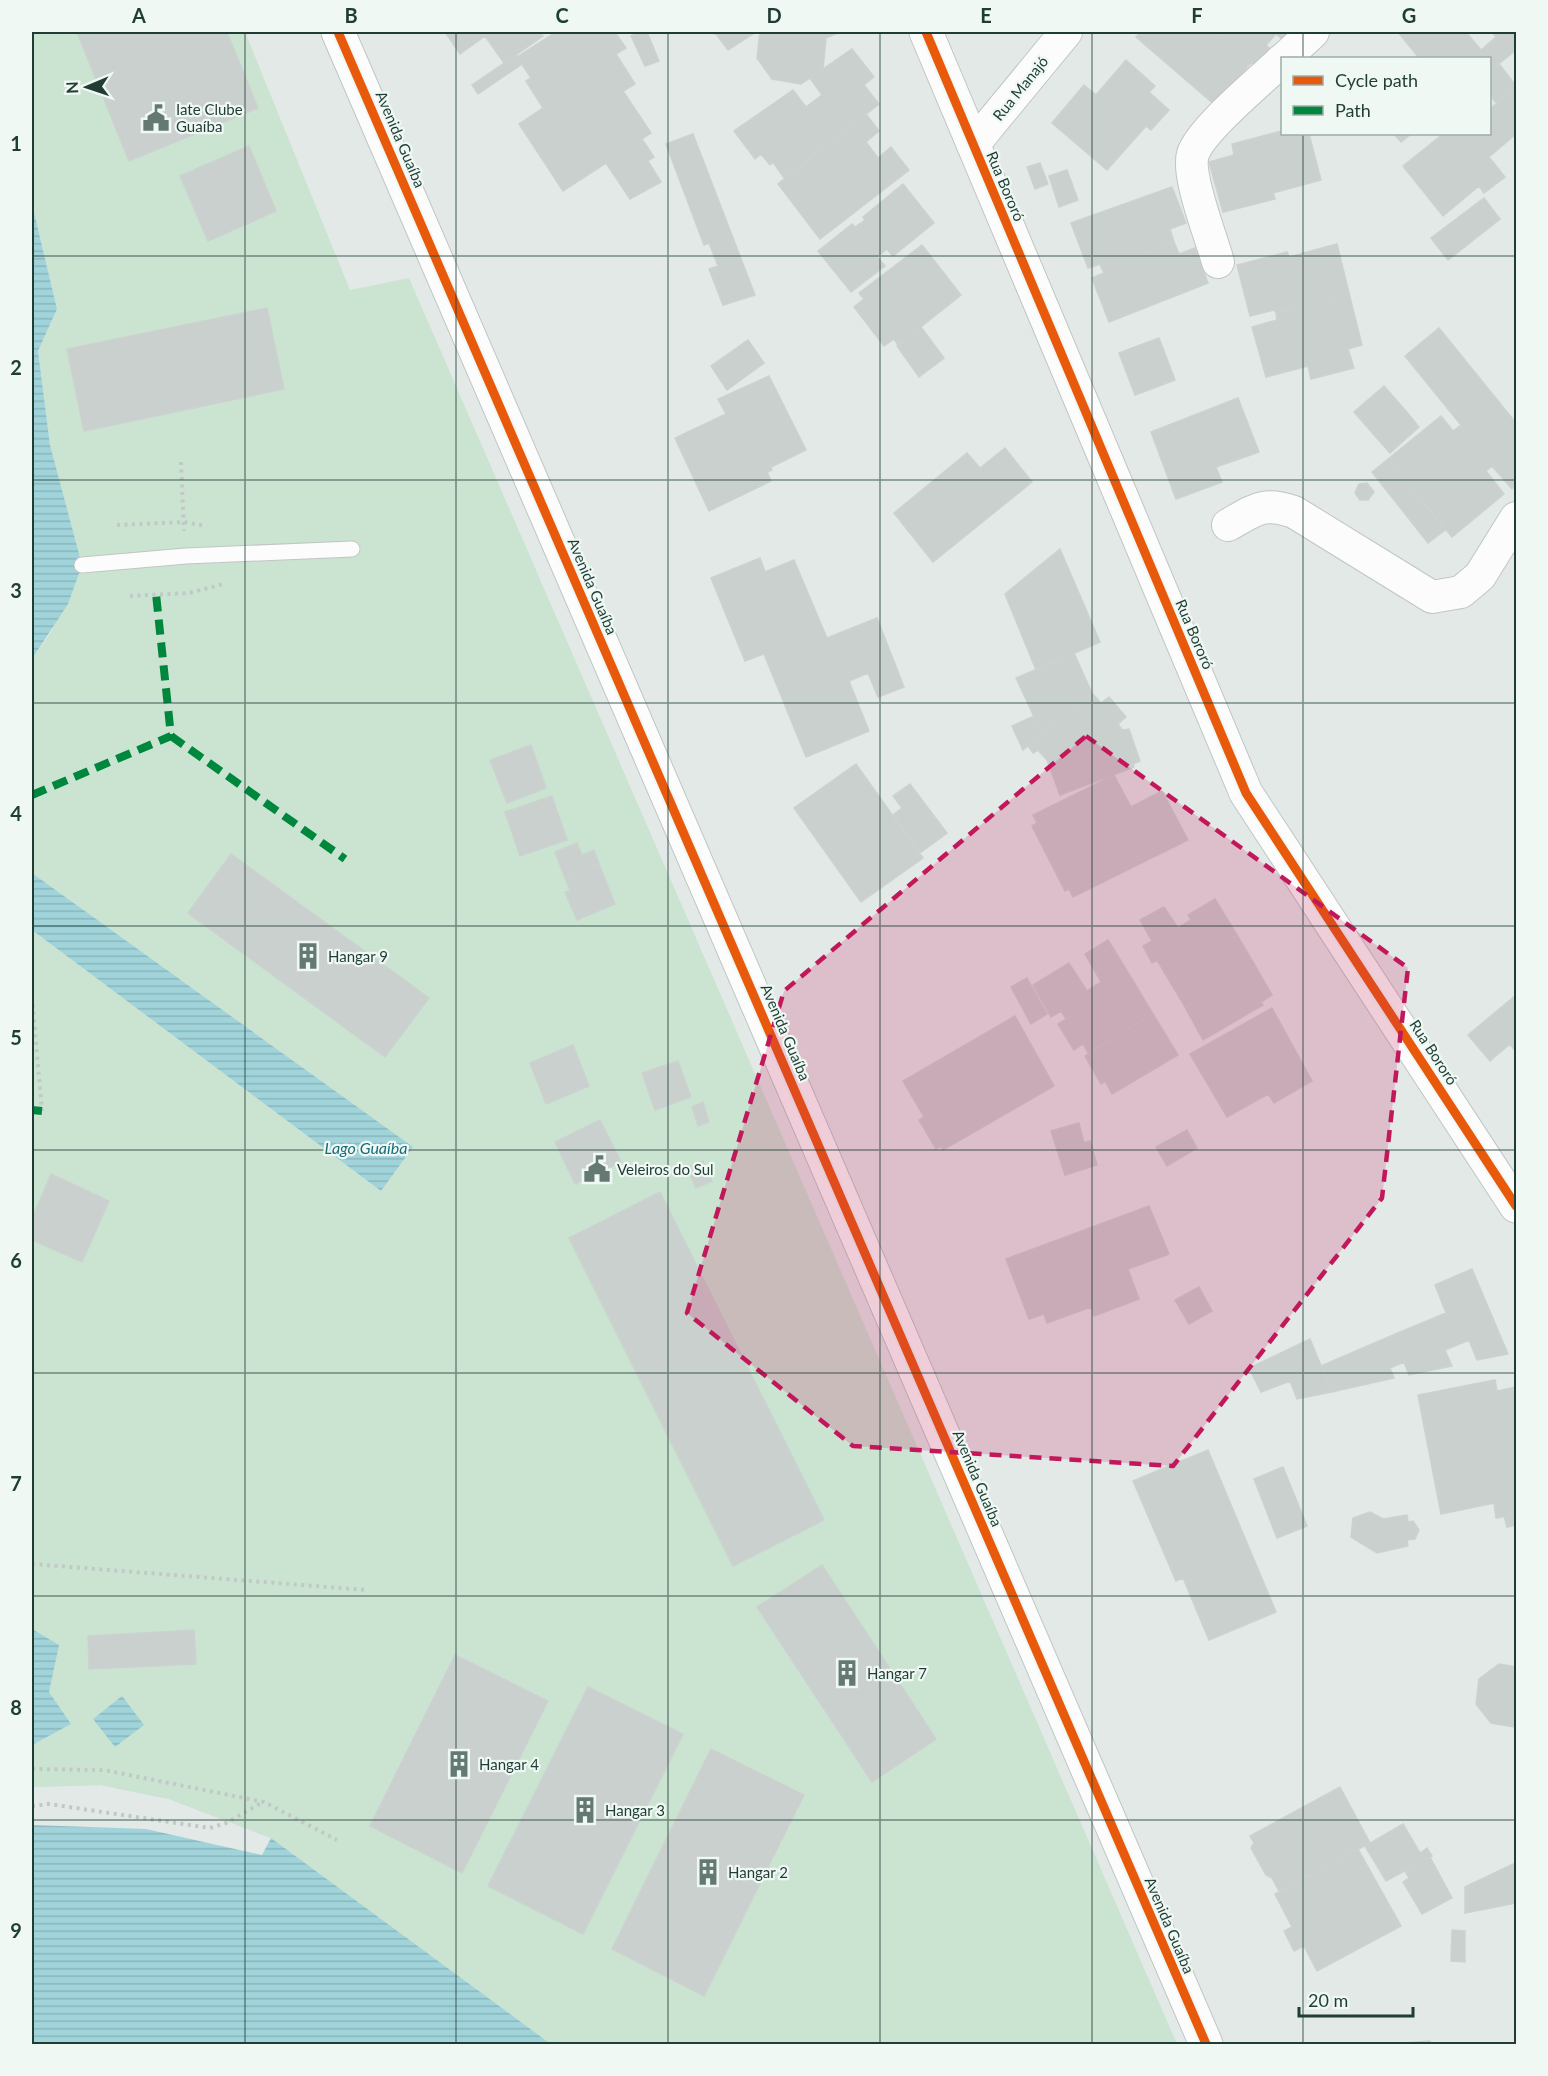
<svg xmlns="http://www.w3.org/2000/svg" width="1548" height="2076" font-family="Lato,sans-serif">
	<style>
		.park { fill: #cbe4d2 }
		.water { fill: url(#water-rules) }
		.pier { fill: #e3e9e6 }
		.building { fill: #cad0cd; stroke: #cbd2cf; stroke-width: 1.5 }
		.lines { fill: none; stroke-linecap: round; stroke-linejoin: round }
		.service-casing { stroke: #c0c6c3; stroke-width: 17 }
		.minor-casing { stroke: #c0c6c3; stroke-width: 34 }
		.tertiary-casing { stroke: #c0c6c3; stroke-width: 35 }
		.secondary-casing { stroke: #bec7c3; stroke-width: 35 }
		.path { stroke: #c0c9c5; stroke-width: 4; stroke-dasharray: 3 4.5; stroke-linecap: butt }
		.service { stroke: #fbfcfb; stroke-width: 15 }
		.minor { stroke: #fbfcfb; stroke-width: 32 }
		.tertiary { stroke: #fbfcfb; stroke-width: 33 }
		.secondary { stroke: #fbfcfb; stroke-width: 33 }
		.quiet { stroke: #00873e; stroke-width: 8; stroke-dasharray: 15 8; stroke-linecap: butt }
		.cycleway-casing { stroke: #f0f8f4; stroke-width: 13 }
		.cycleway { stroke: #e8590c; stroke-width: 9 }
		.marked { fill: #c2185b; fill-opacity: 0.2; stroke: #c2185b; stroke-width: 4.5; stroke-dasharray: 12 8; stroke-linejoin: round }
		.grid { fill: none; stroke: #1f3d35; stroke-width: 1.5; stroke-opacity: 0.55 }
		.labels { text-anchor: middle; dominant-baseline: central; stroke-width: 4.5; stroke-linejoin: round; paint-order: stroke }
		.street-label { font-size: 15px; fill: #1f3d35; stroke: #f0f8f4 }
		.poi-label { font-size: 15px; fill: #1f3d35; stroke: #f0f8f4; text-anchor: start }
		.water-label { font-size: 16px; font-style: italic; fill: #156c7d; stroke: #f0f8f4 }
		.neatline { fill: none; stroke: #1f3d35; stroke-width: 2 }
		.grid-label { font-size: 20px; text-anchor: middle; font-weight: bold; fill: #1f3d35 }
	</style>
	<defs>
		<pattern id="water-rules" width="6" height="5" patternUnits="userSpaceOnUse" patternTransform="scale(1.5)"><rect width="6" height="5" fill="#a0d3da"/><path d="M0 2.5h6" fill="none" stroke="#89b6bc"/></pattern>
	</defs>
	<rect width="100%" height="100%" fill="#e3e9e6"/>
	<path class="park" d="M32 32H245L350 290 409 278 1177 2044H547V2042L271 1838 169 1799 101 1785 32 1787V930L381 1191 412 1147 32 873V659L51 632 82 565 50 445 38 351 57 309 32 204Z"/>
	<path class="water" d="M32 204 57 309 38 351 50 445 82 565 68 604 32 659Z
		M32 873 413 1147 381 1191 32 930Z
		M32 1629 59 1645 49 1692 71 1724 32 1745Z
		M122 1696 144 1725 115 1747 93 1719Z
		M101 1785 169 1799 271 1838 548 2042 547 2044H32V1787Z"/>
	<path class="pier" d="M101 1785 169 1799 271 1838 262 1855 146 1829 32 1825V1787Z"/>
	<path class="building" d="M77 32H227L258 108 129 161Z
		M445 32H540L543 36 504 63 485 36 460 54Z
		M556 32H615L626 48 616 54 635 84 623 91 651 133 642 139 654 157 648 161 661 182 630 199 606 163 563 191 519 124 543 108 526 81 531 78 517 57Z
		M640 32H647L659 61 645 66 631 36Z
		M710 32H756L728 50 717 35Z
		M760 32H840L826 38 823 69 801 84 772 79 757 58Z
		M1141 32H1210L1249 65 1216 106 1136 37Z
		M1210 32H1299L1288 44 1276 34 1266 45 1271 50 1256 67 1252 63 1249 65Z
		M1398 32H1466L1481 50 1496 37 1492 32H1516V50L1490 71V58H1419Z
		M852 49 874 77 864 85 879 104 784 178 773 162 770 165 761 154 755 159 734 131 793 90 806 107 822 95 810 78Z
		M516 55 522 64 478 94 472 85Z
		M1126 60 1155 86 1149 92 1169 110 1151 130 1146 126 1107 170 1052 123 1084 85 1096 95Z
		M1499 64 1516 86 1496 103 1490 95V71Z
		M1516 86V134L1489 157 1505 177 1484 193 1479 186 1443 216 1403 166 1443 134H1490V109Z
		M866 114 879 131 866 142 878 158 891 147 909 170 820 239 778 184Z
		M1282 131V134H1309L1321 180 1273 193 1275 199 1223 212 1209 162 1234 155 1232 144Z
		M693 134 755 295 723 305 709 269 718 266 709 243 704 245 666 144Z
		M1394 134H1411L1401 142Z
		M249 146 276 211 208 241 180 176Z
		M1040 163 1048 184 1035 189 1027 167Z
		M1067 170 1078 200 1059 207 1049 176Z
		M903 184 934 223 893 256 887 249 877 257 885 266 851 292 818 251 852 224 855 227 865 220 863 217Z
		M1172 187 1186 223 1170 229 1174 242 1102 269 1100 264 1088 268 1071 223Z
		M1484 198 1500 219 1448 260 1431 238Z
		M1174 242 1179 254 1195 248 1208 283 1109 322 1092 278 1104 273 1102 269Z
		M1337 244 1349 293 1276 313 1274 310 1250 316 1237 265 1287 252 1289 257Z
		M922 245 961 295 898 345 894 339 884 346 854 307 864 299 859 293Z
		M1349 293 1362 345 1348 349 1354 368 1311 379 1308 366 1266 377 1252 327 1277 320 1276 313Z
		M267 308 284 389 84 431 67 349Z
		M921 327 944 358 919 377 897 346Z
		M1439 328 1516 423V485L1512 489 1492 466 1486 471 1504 494 1452 537 1388 459 1441 416 1453 431 1461 425 1405 356Z
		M1159 338 1175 380 1135 395 1119 353Z
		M748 340 764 363 727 390 711 366Z
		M769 376 806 450 771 467 772 470 767 472 771 481 709 511 675 438 726 414 718 399Z
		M1384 386 1405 410 1375 436 1354 412Z
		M1238 398 1259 452 1216 467 1222 482 1176 499 1151 432Z
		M1405 410 1419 427 1390 453 1375 436Z
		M1005 448 1032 482 933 562 894 513 967 453 980 468Z
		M1388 459 1445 530 1428 543 1372 472Z
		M1367 483 1374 492 1368 500H1360L1355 493 1359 484Z
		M1060 549 1100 642 1036 670 1005 594Z
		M760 558 765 572 794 560 827 638 877 618 904 687 878 697 868 673 849 681 869 731 806 757 764 654 745 661 711 578Z
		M1074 653 1092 693 1042 734 1016 678Z
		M1092 693 1101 703 1109 697 1126 717 1118 724 1122 730 1129 729 1140 761 1133 764 1134 767 1060 795 1047 760 1038 750 1033 753 1028 746Z
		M1034 716 1042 734 1023 750 1012 726Z
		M531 745 546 788 507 803 490 760Z
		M856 764 923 858 861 902 794 808Z
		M1114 775 1131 807 1162 791 1188 840 1073 897 1069 889 1065 891 1032 826 1037 823 1033 815Z
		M910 784 947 833 920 853 893 815 902 808 893 796Z
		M552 796 567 840 520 856 505 812Z
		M577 843 582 855 594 850 599 864 565 878 555 852Z
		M231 854 429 998 385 1057 188 913Z
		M599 864 615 904 577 920 565 892 570 891 565 878Z
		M1215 899 1237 935 1167 977 1157 960 1152 963 1143 946 1152 941 1140 920 1164 907 1178 928 1191 920 1188 915Z
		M1237 935 1256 967 1185 1007 1167 977Z
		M1108 940 1132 979 1066 1019 1061 1011 1051 1017 1033 985 1069 963 1087 991 1101 982 1085 954Z
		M1256 967 1272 995 1261 1002 1263 1005 1203 1040 1185 1007Z
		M1027 978 1047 1014 1031 1024 1011 987Z
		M1132 979 1153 1014 1088 1053 1083 1044 1074 1050 1058 1024Z
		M1516 995V1052L1510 1044 1490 1061 1468 1035Z
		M1272 1008 1312 1081 1274 1103 1268 1094 1227 1117 1190 1054Z
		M1153 1014 1178 1055 1112 1094 1105 1081 1101 1084 1085 1056Z
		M1015 1016 1054 1086 943 1150 941 1146 936 1149 919 1120 924 1117 903 1081Z
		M573 1045 589 1086 546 1104 530 1063Z
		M678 1061 691 1097 655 1110 642 1073Z
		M703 1102 709 1122 698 1126 692 1107Z
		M600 1120 621 1162 575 1184 555 1142Z
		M1079 1123 1084 1143 1090 1141 1097 1165 1065 1175 1051 1131Z
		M1187 1130 1197 1148 1167 1166 1156 1147Z
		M703 1161 712 1181 696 1188 687 1168Z
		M51 1174 109 1201 82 1262 32 1240V1219Z
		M660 1192 824 1520 733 1566 569 1238Z
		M1149 1206 1169 1254 1128 1269 1139 1299 1094 1316 1091 1307 1047 1323 1044 1314 1029 1319 1006 1259Z
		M1472 1269 1508 1354 1477 1360 1469 1340 1445 1350 1452 1366 1409 1375 1393 1335 1446 1313 1435 1285Z
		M1199 1287 1212 1311 1189 1324 1175 1300Z
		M1393 1335 1404 1362 1390 1368 1394 1378 1332 1392 1321 1366Z
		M1310 1339 1332 1392 1297 1399 1290 1381 1261 1392 1249 1368Z
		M1495 1380 1497 1391 1516 1387V1514L1496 1518 1494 1503 1441 1514 1418 1395Z
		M1208 1450 1276 1612 1209 1640 1183 1578 1176 1581 1133 1481Z
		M1283 1467 1307 1526 1277 1538 1254 1479Z
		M1370 1512 1383 1519 1407 1515 1408 1522 1413 1521 1419 1530 1415 1539 1407 1540 1408 1546 1377 1553 1351 1537 1353 1518Z
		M1516 1514V1525L1507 1527 1504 1516Z
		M822 1565 936 1739 872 1782 757 1607Z
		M194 1630 196 1664 89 1669 88 1636Z
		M455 1655 548 1701 462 1873 370 1826Z
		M1499 1664 1516 1667 1515 1727 1491 1723 1476 1704 1479 1679Z
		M588 1687 683 1734 583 1934 488 1886Z
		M711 1749 804 1795 704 1996 612 1949Z
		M1340 1787 1370 1843 1279 1891 1272 1878 1266 1875 1251 1848 1254 1843 1250 1836Z
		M1403 1824 1420 1853 1427 1848 1432 1856 1386 1881 1365 1846Z
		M1358 1849 1401 1926 1317 1971 1304 1946 1294 1951 1284 1931 1292 1927 1275 1894Z
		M1430 1857 1452 1898 1422 1914 1403 1882 1409 1878 1405 1871Z
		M1513 1864 1516 1872V1903L1465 1913V1887Z
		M1452 1930 1465 1931V1962L1451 1961Z
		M1430 2041V2044H1388Z"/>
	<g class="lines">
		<defs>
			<path id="service" d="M82 565 186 556 352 549"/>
			<path id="minor" d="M1285 58 1313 32
				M973 145 1066 32
				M1218 262C1212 239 1186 175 1193 154 1201 129 1262 80 1282 60
				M1228 525C1255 510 1263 501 1294 512L1432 597 1461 592 1480 576 1516 518"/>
			<path id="tertiary" d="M926 32 1246 793 1516 1206"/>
			<path id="secondary" d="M338 32 1206 2044"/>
		</defs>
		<use href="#service" class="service-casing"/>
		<use href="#minor" class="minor-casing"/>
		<use href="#tertiary" class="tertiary-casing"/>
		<use href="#secondary" class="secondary-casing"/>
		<path class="path" d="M181 462 184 531
			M117 525 184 522 206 526
			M130 596 189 593 224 584
			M32 997 42 1111
			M32 1564 366 1590
			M32 1769 104 1770 264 1802 337 1840
			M32 1806 49 1804 210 1828 226 1823 263 1802"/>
		<use href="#service" class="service"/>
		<use href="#minor" class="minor"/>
		<use href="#tertiary" class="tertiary"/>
		<use href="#secondary" class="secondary"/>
		<path class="quiet" d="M171 736 345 859
			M32 795 171 736 156 594
			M32 1110 42 1111"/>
		<defs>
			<path id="cycleway" d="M338 32 1206 2044
				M926 32 1246 793 1516 1206"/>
		</defs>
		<use href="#cycleway" class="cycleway-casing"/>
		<use href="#cycleway" class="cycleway"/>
	</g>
	<path class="marked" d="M1086 736 1408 968 1382 1198 1173 1466 853 1446 687 1313 784 991Z"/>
	<path class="grid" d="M245 32V2044M456 32V2044M668 32V2044M880 32V2044M1092 32V2044M1303 32V58M1303 134V2044M32 256H1516M32 480H1516M32 703H1516M32 926H1516M32 1150H1516M32 1373H1516M32 1596H1516M32 1820H1516"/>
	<defs>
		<symbol id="civic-bare" viewBox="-9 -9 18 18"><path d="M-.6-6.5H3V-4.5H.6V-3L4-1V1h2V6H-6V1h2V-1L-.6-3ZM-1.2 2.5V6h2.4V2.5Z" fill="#647973" stroke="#f0f8f4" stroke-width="2.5" paint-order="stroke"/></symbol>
		<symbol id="building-bare" viewBox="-9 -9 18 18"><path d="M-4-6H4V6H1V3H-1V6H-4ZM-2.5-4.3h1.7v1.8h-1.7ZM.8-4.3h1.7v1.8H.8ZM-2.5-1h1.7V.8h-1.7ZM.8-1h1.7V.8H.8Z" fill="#647973" stroke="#f0f8f4" stroke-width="2.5" paint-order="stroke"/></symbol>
	</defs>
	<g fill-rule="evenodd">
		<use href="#civic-bare" x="137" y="99" width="38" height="38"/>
		<use href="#building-bare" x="289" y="937" width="38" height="38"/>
		<use href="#civic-bare" x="578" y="1150" width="38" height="38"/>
		<use href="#building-bare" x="828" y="1654" width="38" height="38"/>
		<use href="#building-bare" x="440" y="1745" width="38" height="38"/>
		<use href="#building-bare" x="566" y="1791" width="38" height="38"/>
		<use href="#building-bare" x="689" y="1853" width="38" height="38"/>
	</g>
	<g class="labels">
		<g class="street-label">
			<text transform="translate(1020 88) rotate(-51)">Rua Manajó</text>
			<text transform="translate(401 139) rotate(67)">Avenida Guaíba</text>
			<text transform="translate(1006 186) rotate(67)">Rua Bororó</text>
			<text transform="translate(593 586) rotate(67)">Avenida Guaíba</text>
			<text transform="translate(1195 634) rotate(67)">Rua Bororó</text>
			<text transform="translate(786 1032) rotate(67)">Avenida Guaíba</text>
			<text transform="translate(1434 1052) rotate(57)">Rua Bororó</text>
			<text transform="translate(978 1478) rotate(67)">Avenida Guaíba</text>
			<text transform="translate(1170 1925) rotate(67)">Avenida Guaíba</text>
		</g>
		<g class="poi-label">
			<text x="176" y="109">Iate Clube<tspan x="176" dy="17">Guaíba</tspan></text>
			<text x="328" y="956">Hangar 9</text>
			<text x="617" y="1169">Veleiros do Sul</text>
			<text x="867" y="1673">Hangar 7</text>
			<text x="479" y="1764">Hangar 4</text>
			<text x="605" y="1810">Hangar 3</text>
			<text x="728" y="1872">Hangar 2</text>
		</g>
		<g class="water-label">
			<text x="366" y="1147">Lago Guaíba</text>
		</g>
	</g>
	<rect width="1548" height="2076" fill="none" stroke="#f0f8f4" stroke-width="66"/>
	<rect x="1281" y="57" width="210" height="78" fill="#f0f8f4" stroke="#9cada8" stroke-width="1.5"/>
	<rect x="1293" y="76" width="30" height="9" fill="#e8590c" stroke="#9cada8" stroke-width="1.5"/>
	<text x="1335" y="87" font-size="18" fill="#1f3d35">Cycle path</text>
	<rect x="1293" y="106" width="30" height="9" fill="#00873e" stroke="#9cada8" stroke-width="1.5"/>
	<text x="1335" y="117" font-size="18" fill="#1f3d35">Path</text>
	<g transform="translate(87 87) rotate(268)" stroke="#f0f8f4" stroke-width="4.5" paint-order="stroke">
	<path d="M0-4.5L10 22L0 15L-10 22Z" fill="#1f3d35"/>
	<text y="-9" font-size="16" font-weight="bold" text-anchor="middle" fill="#1f3d35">N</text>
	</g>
	<path d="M1299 2007v9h114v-9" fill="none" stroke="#1f3d35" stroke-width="3"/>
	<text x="1308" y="2007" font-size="18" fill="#1f3d35" stroke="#f0f8f4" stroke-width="4.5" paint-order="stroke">20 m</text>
	<rect x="33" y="33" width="1482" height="2010" class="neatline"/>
	<g class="grid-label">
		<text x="139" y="23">A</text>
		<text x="351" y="23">B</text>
		<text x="562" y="23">C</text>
		<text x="774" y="23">D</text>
		<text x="986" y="23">E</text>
		<text x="1197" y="23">F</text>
		<text x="1409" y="23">G</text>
		<text x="16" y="151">1</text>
		<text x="16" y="375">2</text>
		<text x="16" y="598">3</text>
		<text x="16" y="821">4</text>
		<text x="16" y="1045">5</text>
		<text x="16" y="1268">6</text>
		<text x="16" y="1491">7</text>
		<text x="16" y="1715">8</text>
		<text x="16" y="1938">9</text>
	</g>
</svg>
